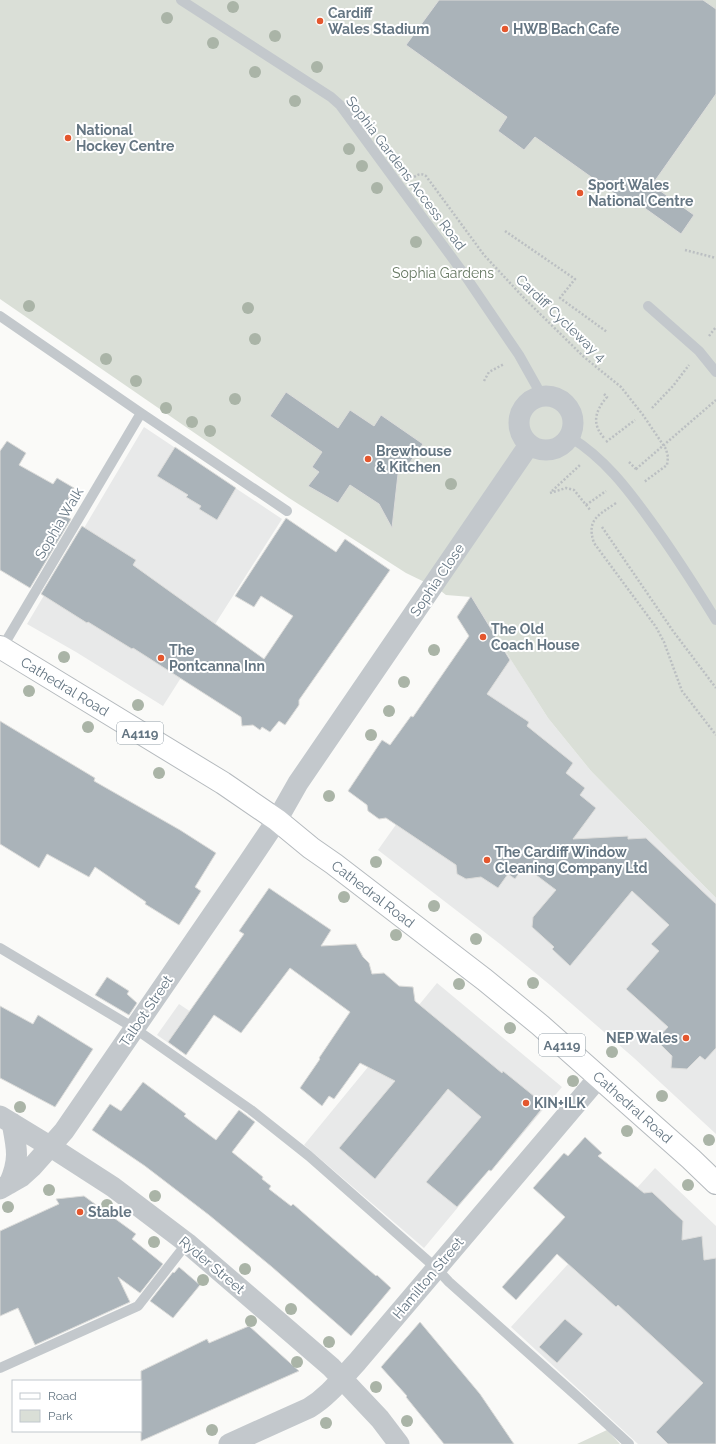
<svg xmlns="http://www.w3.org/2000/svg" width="716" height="1444" font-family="Raleway,sans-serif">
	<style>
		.built { fill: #e8e9e9 }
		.green { fill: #dadfd7 }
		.building { fill: #aab3b9; stroke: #dcdcda }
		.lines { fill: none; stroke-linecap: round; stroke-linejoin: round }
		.primary-casing { stroke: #b5babe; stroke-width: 24 }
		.path { stroke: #bbbfc2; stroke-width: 2.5; stroke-dasharray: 2 2; stroke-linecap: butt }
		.service { stroke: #c3c8cc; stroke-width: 10 }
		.minor { stroke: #c3c8cc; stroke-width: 21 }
		.primary { stroke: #fff; stroke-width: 22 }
		.tree { fill: #aab4a7 }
		.poi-dot { fill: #e4572e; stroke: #fff; stroke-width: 1.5 }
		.labels { text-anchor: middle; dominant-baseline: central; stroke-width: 4; stroke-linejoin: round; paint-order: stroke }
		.shield { fill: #fff; stroke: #939fa8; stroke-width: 1 }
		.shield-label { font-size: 13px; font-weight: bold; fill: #657683 }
		.poi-label { font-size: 14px; font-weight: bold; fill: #657683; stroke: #fff; text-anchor: start }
		.street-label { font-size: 14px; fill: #657683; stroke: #fff }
		.park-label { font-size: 14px; fill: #687a64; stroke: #fff }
	</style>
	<rect width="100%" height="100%" fill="#fafaf8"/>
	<path class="built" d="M144 427 282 519 163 706 76 652 27 624Z
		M470 597 477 606 548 718 591 771 716 898V1134L634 1058 550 985 500 944 378 850 458 737 482 655 457 616Z
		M437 983 562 1087 504 1156 491 1171 489 1170 424 1248 304 1145Z
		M179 1004 191 1012 186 1055 157 1035Z
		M655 1168 716 1226V1444H638L511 1327Z"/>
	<path class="green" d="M0 0H716V898L591 771 548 718 471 597 446 595 437 588 406 573 289 498 0 299Z
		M607 1430 620 1444H577Z"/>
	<path class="building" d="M439 0H703L716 9V94L652 185 694 215 681 234 639 204 636 209 535 137 524 150 498 131 507 117 406 45Z
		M286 392 338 428 350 410 374 426 381 415 423 444 405 469 399 465 392 528 379 504 350 485 338 503 308 486 319 472 312 467 322 452 270 416Z
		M7 441 26 453 19 465 53 484 57 478 74 488 68 497 77 501 67 517 71 519 30 588 0 570V451Z
		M175 447 236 488 217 520 199 509 201 506 186 497 188 495 157 476Z
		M286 518 336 552 345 539 390 570 299 700V705L285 725 279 721 270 732 262 727 260 730 253 725 242 726 241 717 133 648 132 649 88 622 87 623 41 594 82 526 136 560 133 565 264 659 293 616 261 596 254 607 235 596Z
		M471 596 510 660 487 694 529 722 527 726 573 763 566 773 585 788 580 795 596 808 573 839 628 836V839L646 838 716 904V1048L705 1060 700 1056 687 1069 671 1068 672 1056 656 1040 668 1027 626 989 659 951 651 944 669 925 632 891 570 966 552 949 554 947 532 927 533 917 556 890 524 866 515 879 508 874 498 888 481 877 466 879 457 874 456 865 386 818 379 819 368 811 367 805 348 791 382 740 390 745 411 716 413 717 469 636 457 617Z
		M0 721 95 778 94 781 180 830 216 853 195 887 201 891 179 925 145 904 146 902 95 867 89 877 47 854 39 868 0 844Z
		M269 888 331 930 321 946 356 944 363 957 369 963 372 974 384 973 399 986 413 987 415 1001 502 1073 503 1071 545 1105 491 1171 489 1170 457 1207 426 1182 481 1117 448 1089 375 1179 339 1148 395 1081 360 1063 334 1099 329 1096 322 1106 300 1088 320 1059 319 1058 350 1012 290 968 241 1033 214 1015 186 1055 168 1042 244 934 239 931Z
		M107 977 129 991 127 994 137 1003 129 1015 95 995Z
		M0 1006 33 1024 38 1015 93 1049 55 1107 0 1078Z
		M143 1082 186 1114 184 1116 216 1140 239 1110 255 1122 232 1152 263 1177 262 1179 271 1186 269 1189 291 1206 293 1204 376 1276 377 1275 391 1288 351 1336 272 1267 209 1215 145 1166 92 1130 110 1104 121 1111Z
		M585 1137 602 1153 598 1156 644 1193 652 1192 683 1221 682 1240 702 1236 704 1260 716 1258V1444H668L656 1432 703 1383 618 1305 616 1307 557 1254 516 1300 502 1287 565 1217 533 1188 564 1153 568 1156Z
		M84 1196 136 1234 132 1239 163 1264 140 1293 118 1277 130 1302 35 1345 18 1308 0 1316V1231L59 1204 56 1199Z
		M179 1267 200 1285 173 1318 150 1301 173 1272 174 1273Z
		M565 1319 583 1334 557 1363 539 1347Z
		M420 1322 480 1394 514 1444H444L406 1397 407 1396 381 1367Z
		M249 1326 299 1371 141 1441V1371L207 1339 209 1343Z"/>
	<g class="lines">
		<defs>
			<g id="primary">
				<path id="s1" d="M0 647 223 783 277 820 311 848 334 864 485 980 540 1025 691 1159 716 1183"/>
			</g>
		</defs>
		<use href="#primary" class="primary-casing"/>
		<path class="path" d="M414 177C419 174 421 173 426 176L484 255 525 299 584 357 621 387 643 415 666 449 668 457 667 465 644 482
			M505 231 575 279 560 298 607 332
			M685 250 716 258
			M709 336 716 327
			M484 381 489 372 504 364
			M604 394 607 397C595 411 591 424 605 439
			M652 408 673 386 689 365
			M606 442 635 420
			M629 462 636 469H635
			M636 469 716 400
			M552 491 580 465
			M550 493 566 488 574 490 591 511
			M616 503C599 515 586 519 594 543L656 627 664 642 682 691 716 735
			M586 505 606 491
			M602 527 673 631 716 688"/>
		<path class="service" d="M181 0 331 97 340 105 464 274 519 355 542 396
			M648 306 699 351 716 372
			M0 316 141 413 287 511
			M570 437C604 458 627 488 650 520 674 553 695 586 716 620
			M2 648 141 413
			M0 948 134 1028 251 1110 309 1156 436 1268 449 1282 580 1399 629 1444
			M0 1368 138 1306 187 1243"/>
		<path class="minor" d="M519 423a27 27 0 1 1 54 0a27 27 0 1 1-54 0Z
			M0 1116 51 1147 113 1187 187 1243 331 1367 380 1419 399 1444
			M9 1184C20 1160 17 1148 12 1123
			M0 1189 21 1177 32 1167 64 1131 248 863 277 820 298 783 529 445
			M229 1444 309 1408C329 1396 342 1378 357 1362L599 1077"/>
		<use href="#primary" class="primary"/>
	</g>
	<g class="tree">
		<circle cx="233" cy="7" r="6"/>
		<circle cx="167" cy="18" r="6"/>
		<circle cx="275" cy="36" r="6"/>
		<circle cx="213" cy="43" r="6"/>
		<circle cx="317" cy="67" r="6"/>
		<circle cx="255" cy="72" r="6"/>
		<circle cx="295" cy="101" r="6"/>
		<circle cx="349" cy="149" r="6"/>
		<circle cx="362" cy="166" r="6"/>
		<circle cx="377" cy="188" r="6"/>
		<circle cx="416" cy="242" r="6"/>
		<circle cx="29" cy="306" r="6"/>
		<circle cx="248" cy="308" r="6"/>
		<circle cx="255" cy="339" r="6"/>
		<circle cx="106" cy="359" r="6"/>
		<circle cx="136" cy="381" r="6"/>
		<circle cx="235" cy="399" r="6"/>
		<circle cx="166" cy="408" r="6"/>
		<circle cx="192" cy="422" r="6"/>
		<circle cx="210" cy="431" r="6"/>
		<circle cx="451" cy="484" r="6"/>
		<circle cx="434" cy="650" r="6"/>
		<circle cx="64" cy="657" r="6"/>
		<circle cx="404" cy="682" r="6"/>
		<circle cx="29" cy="691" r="6"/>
		<circle cx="138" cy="705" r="6"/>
		<circle cx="389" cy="711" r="6"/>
		<circle cx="88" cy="727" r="6"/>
		<circle cx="371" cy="735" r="6"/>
		<circle cx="159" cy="773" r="6"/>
		<circle cx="329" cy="796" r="6"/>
		<circle cx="376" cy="862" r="6"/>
		<circle cx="344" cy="897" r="6"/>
		<circle cx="434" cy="906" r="6"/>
		<circle cx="396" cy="935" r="6"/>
		<circle cx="476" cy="939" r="6"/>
		<circle cx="533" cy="983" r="6"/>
		<circle cx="459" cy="984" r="6"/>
		<circle cx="510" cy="1028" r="6"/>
		<circle cx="612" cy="1052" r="6"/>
		<circle cx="573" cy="1081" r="6"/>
		<circle cx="662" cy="1096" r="6"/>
		<circle cx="20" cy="1107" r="6"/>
		<circle cx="627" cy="1131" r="6"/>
		<circle cx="709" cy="1140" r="6"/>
		<circle cx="688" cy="1185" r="6"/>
		<circle cx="49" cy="1190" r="6"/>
		<circle cx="155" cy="1196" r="6"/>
		<circle cx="107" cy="1205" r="6"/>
		<circle cx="8" cy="1207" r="6"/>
		<circle cx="154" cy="1242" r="6"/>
		<circle cx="245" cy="1269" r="6"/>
		<circle cx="203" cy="1280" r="6"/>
		<circle cx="291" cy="1309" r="6"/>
		<circle cx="251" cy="1321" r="6"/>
		<circle cx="329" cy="1342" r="6"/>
		<circle cx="297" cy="1362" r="6"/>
		<circle cx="376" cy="1387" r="6"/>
		<circle cx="407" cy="1421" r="6"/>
		<circle cx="326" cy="1423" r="6"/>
		<circle cx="212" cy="1430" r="6"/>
	</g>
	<g class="poi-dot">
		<circle cx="320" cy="21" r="4"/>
		<circle cx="505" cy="29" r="4"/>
		<circle cx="68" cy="138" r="4"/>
		<circle cx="580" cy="193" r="4"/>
		<circle cx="368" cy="459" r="4"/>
		<circle cx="483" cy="637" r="4"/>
		<circle cx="161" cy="658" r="4"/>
		<circle cx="487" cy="860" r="4"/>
		<circle cx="686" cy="1038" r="4"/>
		<circle cx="526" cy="1103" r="4"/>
		<circle cx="80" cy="1212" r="4"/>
	</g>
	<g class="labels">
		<g class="shield">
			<rect x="117" y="722" width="46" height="22" rx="3"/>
			<rect x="539" y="1034" width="46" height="22" rx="3"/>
		</g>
		<g class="shield-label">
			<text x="140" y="733">A4119</text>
			<text x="562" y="1045">A4119</text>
		</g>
		<g class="poi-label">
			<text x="328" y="13">Cardiff<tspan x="328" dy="16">Wales Stadium</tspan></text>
			<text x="513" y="29">HWB Bach Cafe</text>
			<text x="76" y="130">National<tspan x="76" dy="16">Hockey Centre</tspan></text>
			<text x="588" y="185">Sport Wales<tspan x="588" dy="16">National Centre</tspan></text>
			<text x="376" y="451">Brewhouse<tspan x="376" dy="16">&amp; Kitchen</tspan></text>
			<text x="491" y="629">The Old<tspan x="491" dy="16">Coach House</tspan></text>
			<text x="169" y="650">The<tspan x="169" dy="16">Pontcanna Inn</tspan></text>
			<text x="495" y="852">The Cardiff Window<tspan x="495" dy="16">Cleaning Company Ltd</tspan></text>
			<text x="678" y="1038" text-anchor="end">NEP Wales</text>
			<text x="534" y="1103">KIN+ILK</text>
			<text x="88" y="1212">Stable</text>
		</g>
		<g class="street-label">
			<text transform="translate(406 173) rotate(53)">Sophia Gardens Access Road</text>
			<text transform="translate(561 318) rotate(44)">Cardiff Cycleway 4</text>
			<text transform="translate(59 523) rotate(-59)">Sophia Walk</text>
			<text transform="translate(437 580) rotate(-56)">Sophia Close</text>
			<text stroke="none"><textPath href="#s1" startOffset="76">Cathedral Road</textPath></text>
			<text stroke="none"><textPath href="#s1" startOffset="448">Cathedral Road</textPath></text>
			<text transform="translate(146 1011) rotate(-56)">Talbot Street</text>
			<text stroke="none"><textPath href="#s1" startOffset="784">Cathedral Road</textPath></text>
			<text transform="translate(212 1265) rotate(40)">Ryder Street</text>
			<text transform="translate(428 1278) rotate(-50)">Hamilton Street</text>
		</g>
		<g class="park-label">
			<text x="443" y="273">Sophia Gardens</text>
		</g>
	</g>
	<rect x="12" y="1380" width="130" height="52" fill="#ffffff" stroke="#c1c8cd"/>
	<rect x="20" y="1393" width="20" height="6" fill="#ffffff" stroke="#c1c8cd"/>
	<text x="48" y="1400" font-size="12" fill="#657683">Road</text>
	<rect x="20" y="1410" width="20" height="12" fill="#dadfd7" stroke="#c1c8cd"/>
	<text x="48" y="1420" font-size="12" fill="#657683">Park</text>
</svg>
